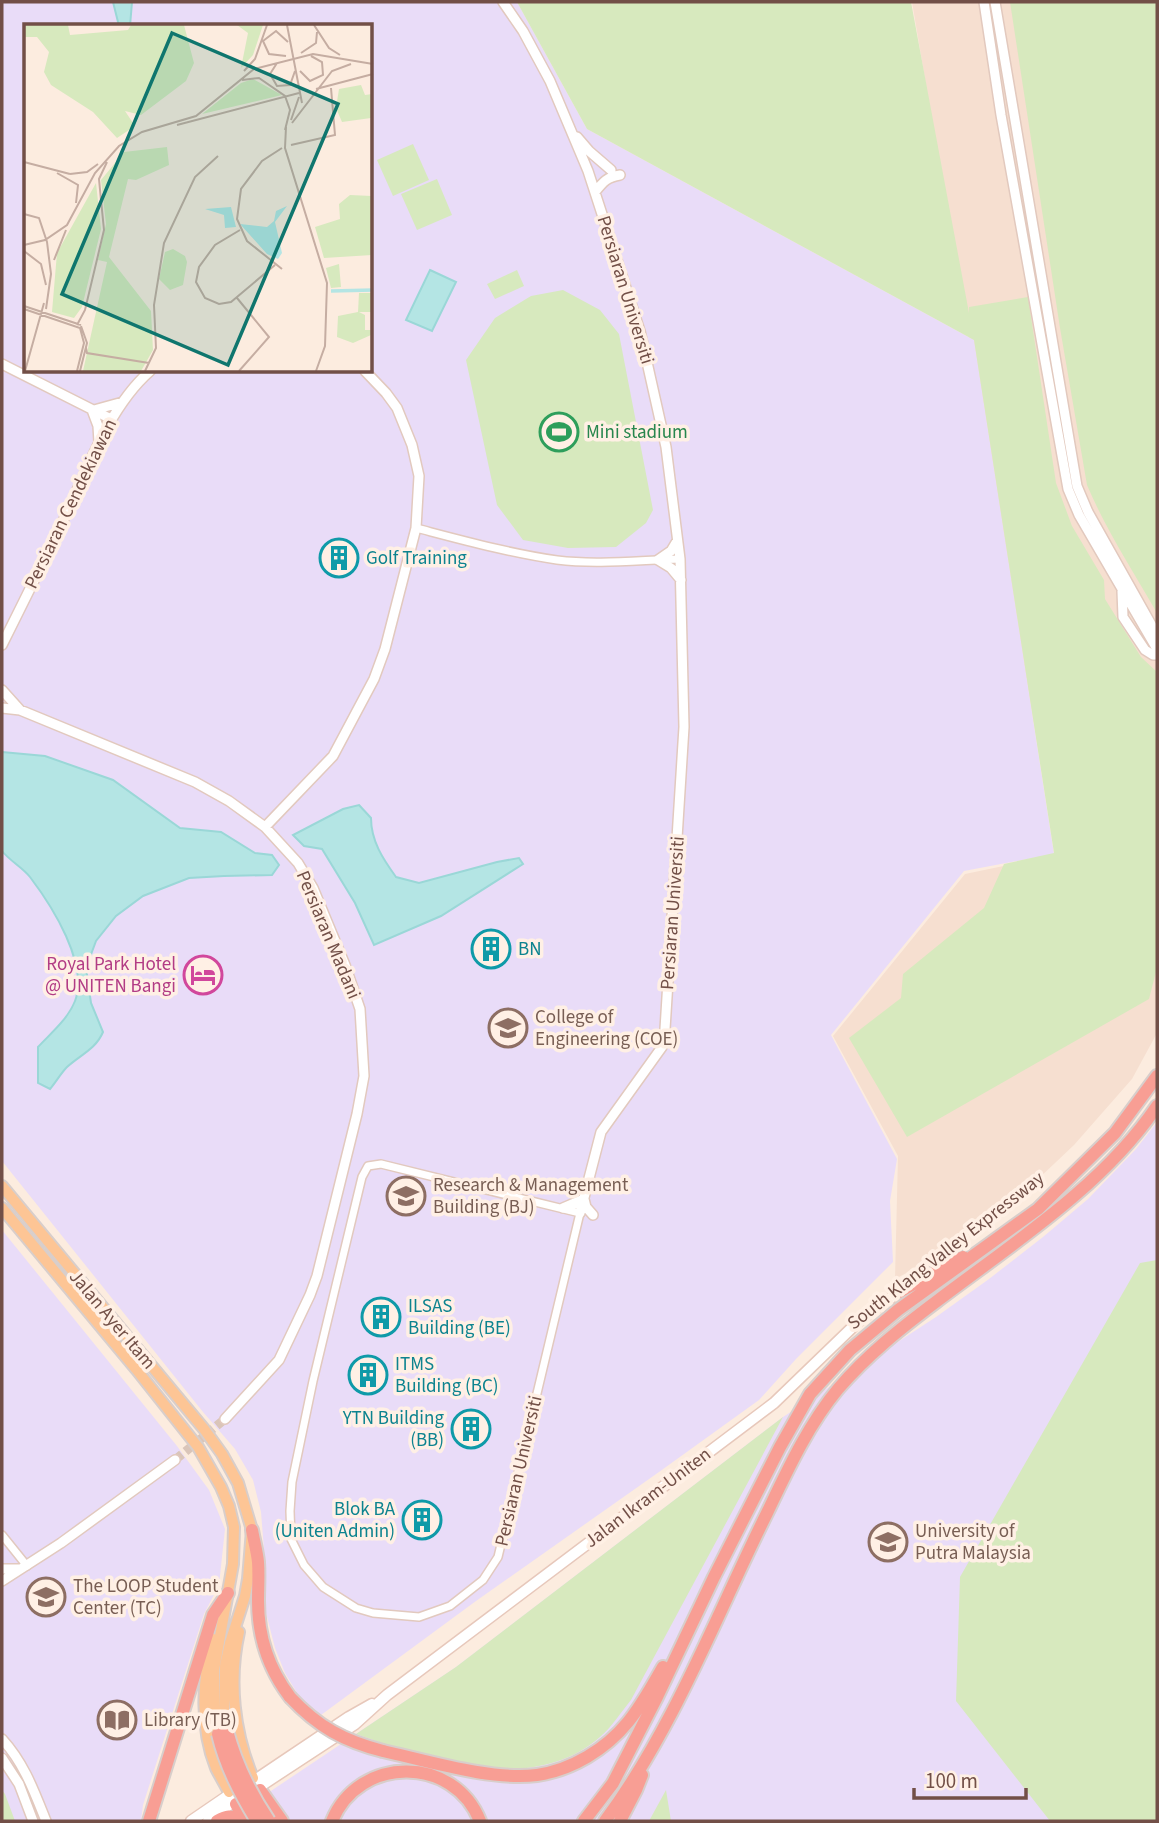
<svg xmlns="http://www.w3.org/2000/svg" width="1159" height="1823" font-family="'Source Sans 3',sans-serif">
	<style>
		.residential { fill: #f6dfd0 }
		.education { fill: #e9dcf8; fill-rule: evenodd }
		.green { fill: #d7e9be }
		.water { fill: #b4e5e4; stroke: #9ad7d7; stroke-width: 2 }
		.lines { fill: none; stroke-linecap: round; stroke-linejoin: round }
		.tertiary-tunnel { stroke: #dac5b9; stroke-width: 9; stroke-dasharray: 9 4.5; stroke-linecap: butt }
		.minor-casing { stroke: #e2c9be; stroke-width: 10 }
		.tertiary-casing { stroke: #e2c9be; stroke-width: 12 }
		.secondary-casing { stroke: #e7c8bb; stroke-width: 13 }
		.primary-casing { stroke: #d8cecb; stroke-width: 14 }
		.motorway-casing { stroke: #d8cecb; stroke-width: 16 }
		.minor { stroke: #fff; stroke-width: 7 }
		.tertiary { stroke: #fff; stroke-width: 9 }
		.secondary { stroke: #fff; stroke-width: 10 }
		.primary { stroke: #fdc595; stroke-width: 10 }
		.motorway { stroke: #f89e94; stroke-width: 12 }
		.motorway-bridge-casing { stroke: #d8cecb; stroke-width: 16; stroke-linecap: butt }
		.motorway-bridge { stroke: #f89e94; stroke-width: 12 }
		.labels { text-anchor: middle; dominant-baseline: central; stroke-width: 7; stroke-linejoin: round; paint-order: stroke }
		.street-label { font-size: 19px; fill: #724f47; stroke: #fff0e5 }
		.leisure-label { font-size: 19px; fill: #27864d; stroke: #fff0e5; text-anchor: start }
		.culture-label { font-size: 19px; fill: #0d838f; stroke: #fff0e5; text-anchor: start }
		.hotel-label { font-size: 19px; fill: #b23c85; stroke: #fff0e5; text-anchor: end }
		.education-label { font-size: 19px; fill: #785e54; stroke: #fff0e5; text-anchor: start }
		.inset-river { fill: none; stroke: #b4e5e4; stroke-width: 3.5 }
		.inset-road { fill: none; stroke: #c5ada2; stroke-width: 2 }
		.view { fill: #0f766e; fill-opacity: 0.15; stroke: #0f766e; stroke-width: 3.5 }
		.inset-edge { fill: none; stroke: #724f47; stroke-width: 3.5 }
	</style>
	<rect width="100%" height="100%" fill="#fcecdf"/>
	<path class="residential" d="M912 2H1157V1033L1132 1079 1074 1145 1017 1199 944 1253 895 1279 898 1156 833 1036 965 874 1056 855Z"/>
	<path class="education" d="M2 2H517L587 129 974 340 1054 854 964 871 831 1035 897 1159 890 1201 893 1262 796 1359 759 1400 659 1472 476 1601 321 1715 300 1698 285 1673 275 1648 266 1613V1575L261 1512 253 1480 235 1449 203 1412 2 1161ZM26 26H371V371H26Z
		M1157 1122V1821H226L456 1667 783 1417 936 1317 989 1279 1043 1237 1088 1199 1136 1149Z
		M2 1230 177 1446 209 1490 225 1529 219 1585 204 1614 143 1805 141 1821H2Z"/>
	<path class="green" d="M517 2H911L969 313V307L1028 297 1056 483 1072 526 1104 580 1105 599 1141 657 1157 672V968L1149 999 907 1137 849 1038 901 998 903 974 984 908 1004 864 1054 853 974 340 587 129Z
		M1010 2H1157V613C1133 571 1106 530 1087 485L1060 328Z
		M413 144 429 180 393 196 377 160Z
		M437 179 452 215 417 230 401 194Z
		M517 270 524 286 495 299 487 284Z
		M563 290 600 310 619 334 653 510 646 523 616 547 568 548 523 540 497 505 466 360 495 318 531 296Z
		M1157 1260V1821H1050L956 1701 960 1577 1140 1263Z
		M783 1417 631 1700C621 1712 612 1727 600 1737 533 1796 430 1760 356 1734L456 1667Z
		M2 1790 5 1794 15 1821H2Z
		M666 1790 671 1821H649Z"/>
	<path class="water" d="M113 2H132L130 26H119Z
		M430 270 456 282 432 331 406 320Z
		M2 752 45 756 113 780 180 828 221 832 255 853 272 855 279 865 272 875 224 876 189 878 143 896 116 916 96 941 86 968 91 1003 103 1032C96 1049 80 1055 67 1067 61 1073 56 1082 50 1089L38 1083V1047C51 1033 68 1019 75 1001 89 964 52 906 30 877 22 867 10 861 2 851Z
		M359 805 371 818C371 841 383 859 396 877L419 883 497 862 519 858 523 864 441 916 374 945 355 903 322 849 304 846 293 835 343 809Z"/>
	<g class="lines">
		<path class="tertiary-tunnel" d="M175 1460 225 1419"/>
		<defs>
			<path id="minor" d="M416 528C462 540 509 553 557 560 597 565 640 560 680 559
				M381 1164 580 1213 498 1557 483 1580 450 1606 419 1617 373 1613 356 1608 323 1587 304 1565 291 1539 290 1511 292 1482 313 1381 362 1177 368 1166Z
				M2 1535 27 1566"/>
			<path id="tertiary" d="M503 2 523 31 550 81 588 171 640 331 666 447 680 559 684 727 665 1029 662 1047 601 1132 580 1213
				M984 2 1001 115 1068 489 1079 515 1157 649
				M995 2 1077 486 1088 512 1157 635
				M577 137 589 151 611 170
				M595 192C603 182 607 177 620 175
				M2 364 111 419
				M92 410 98 426 99 442
				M94 410 123 402
				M677 541 671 551 658 560 671 568 681 580
				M1122 591 1123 617 1145 650 1153 655H1157
				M2 645C23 603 44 561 64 519 87 470 109 407 150 371
				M2 690 20 710
				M2 708 20 710 195 782 229 801 265 827 298 863 313 888 345 965 360 1009 364 1076 357 1114 317 1276 310 1295 279 1360 225 1419
				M265 827 333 756 374 679 385 649 416 528 419 476 412 445 397 408 386 393 365 371
				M584 1199 586 1207 593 1215
				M563 1208 584 1199
				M2 1569H20
				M2 1581 61 1543 175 1460
				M2 1739C24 1763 34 1791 46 1821
				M2 1758 19 1784 33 1821"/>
			<path id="secondary" d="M255 1780 349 1717 372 1704
				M259 1787 355 1724 387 1695 774 1403 861 1319 899 1292
				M191 1821 229 1795
				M208 1821 233 1802"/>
			<path id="primary" d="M2 1186 204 1429 222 1454 238 1483 252 1530 248 1579 245 1596 230 1643 225 1666 224 1709 227 1731
				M2 1208 136 1369 198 1447 221 1487 229 1506 234 1527 233 1564 214 1670V1709L218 1734
				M239 1632C228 1681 234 1733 253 1778
				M213 1639C202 1679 200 1728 216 1768 220 1776 225 1784 229 1792"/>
			<path id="motorway" d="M899 1292 963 1257
				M252 1530C254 1541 257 1552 258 1562 259 1575 258 1588 258 1601 258 1637 268 1668 290 1697
				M383 1751C428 1761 493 1781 537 1775 572 1770 606 1749 628 1722 642 1705 652 1686 663 1667
				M260 1790 282 1821
				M236 1804 245 1821
				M149 1821 213 1615 228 1593
				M217 1821C226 1816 232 1814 240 1821
				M332 1821C359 1755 454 1755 480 1821
				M584 1821 613 1783 657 1697 714 1577 780 1447 810 1394 850 1350 898 1310 1038 1209 1115 1133 1157 1076
				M605 1821C674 1728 716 1616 767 1513 787 1471 808 1425 838 1389 867 1355 901 1328 937 1301 1012 1244 1103 1186 1157 1106
				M620 1821 636 1790 642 1775"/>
		</defs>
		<use href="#minor" class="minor-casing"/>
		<use href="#tertiary" class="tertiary-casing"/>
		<use href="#secondary" class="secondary-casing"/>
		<use href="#primary" class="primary-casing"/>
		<use href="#motorway" class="motorway-casing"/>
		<use href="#minor" class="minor"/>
		<use href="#tertiary" class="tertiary"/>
		<use href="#secondary" class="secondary"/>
		<use href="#primary" class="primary"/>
		<use href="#motorway" class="motorway"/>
		<defs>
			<path id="motorway-bridge" d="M290 1697C318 1727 344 1741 383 1751
				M227 1731C236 1764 250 1793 269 1821
				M218 1734C226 1767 240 1793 257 1821"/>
		</defs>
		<use href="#motorway-bridge" class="motorway-bridge-casing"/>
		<use href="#motorway-bridge" class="motorway-bridge"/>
	</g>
	<defs>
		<symbol id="stadium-ring" viewBox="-11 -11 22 22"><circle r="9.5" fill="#fff0e5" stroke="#2e9e5b" stroke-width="1.5"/><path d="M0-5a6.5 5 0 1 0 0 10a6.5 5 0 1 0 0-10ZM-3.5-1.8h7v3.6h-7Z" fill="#2e9e5b"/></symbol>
		<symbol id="building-ring" viewBox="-11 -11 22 22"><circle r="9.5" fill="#fff0e5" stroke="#0f9aa8" stroke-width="1.5"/><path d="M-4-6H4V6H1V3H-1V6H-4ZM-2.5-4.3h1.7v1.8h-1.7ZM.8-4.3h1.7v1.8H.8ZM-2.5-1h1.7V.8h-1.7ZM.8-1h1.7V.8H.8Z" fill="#0f9aa8"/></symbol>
		<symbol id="hotel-ring" viewBox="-11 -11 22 22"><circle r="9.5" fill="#fff0e5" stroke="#d1479c" stroke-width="1.5"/><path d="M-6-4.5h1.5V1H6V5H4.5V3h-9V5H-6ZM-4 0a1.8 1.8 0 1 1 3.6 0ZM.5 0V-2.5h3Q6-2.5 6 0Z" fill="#d1479c"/></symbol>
		<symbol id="university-ring" viewBox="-11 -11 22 22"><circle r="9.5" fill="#fff0e5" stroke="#8d6e63" stroke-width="1.5"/><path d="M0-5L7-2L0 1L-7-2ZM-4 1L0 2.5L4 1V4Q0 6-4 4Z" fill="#8d6e63"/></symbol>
		<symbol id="library-ring" viewBox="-11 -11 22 22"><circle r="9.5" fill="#fff0e5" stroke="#8d6e63" stroke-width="1.5"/><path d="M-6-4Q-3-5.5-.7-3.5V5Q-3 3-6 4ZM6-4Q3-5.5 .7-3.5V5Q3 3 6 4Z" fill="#8d6e63"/></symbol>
	</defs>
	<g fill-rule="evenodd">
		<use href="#stadium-ring" x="537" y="410" width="44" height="44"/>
		<use href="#building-ring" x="317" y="536" width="44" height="44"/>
		<use href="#building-ring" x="469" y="927" width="44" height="44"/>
		<use href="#hotel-ring" x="181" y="953" width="44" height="44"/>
		<use href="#university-ring" x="486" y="1006" width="44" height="44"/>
		<use href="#university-ring" x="384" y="1174" width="44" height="44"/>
		<use href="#building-ring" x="359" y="1295" width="44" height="44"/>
		<use href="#building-ring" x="346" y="1353" width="44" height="44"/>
		<use href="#building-ring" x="449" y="1407" width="44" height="44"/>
		<use href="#building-ring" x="400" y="1498" width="44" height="44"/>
		<use href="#university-ring" x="866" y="1520" width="44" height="44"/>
		<use href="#university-ring" x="24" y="1575" width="44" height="44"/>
		<use href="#library-ring" x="95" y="1698" width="44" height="44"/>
	</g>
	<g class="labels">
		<g class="street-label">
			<text transform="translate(625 290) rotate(73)">Persiaran Universiti</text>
			<text transform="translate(71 504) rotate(-64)">Persiaran Cendekiawan</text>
			<text transform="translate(673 913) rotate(-86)">Persiaran Universiti</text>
			<text transform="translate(328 935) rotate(67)">Persiaran Madani</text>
			<text transform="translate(946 1251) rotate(-38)">South Klang Valley Expressway</text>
			<text transform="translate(112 1320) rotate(50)">Jalan Ayer Itam</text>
			<text transform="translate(519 1471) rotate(-77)">Persiaran Universiti</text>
			<text transform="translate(648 1498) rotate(-37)">Jalan Ikram-Uniten</text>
		</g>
		<g class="leisure-label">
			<text x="586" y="432">Mini stadium</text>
		</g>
		<g class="culture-label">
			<text x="366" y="558">Golf Training</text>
			<text x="518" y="949">BN</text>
			<text x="408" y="1306">ILSAS<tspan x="408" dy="22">Building (BE)</tspan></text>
			<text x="395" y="1364">ITMS<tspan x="395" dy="22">Building (BC)</tspan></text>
			<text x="444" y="1418" text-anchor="end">YTN Building<tspan x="444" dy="22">(BB)</tspan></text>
			<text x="395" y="1509" text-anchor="end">Blok BA<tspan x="395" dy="22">(Uniten Admin)</tspan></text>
		</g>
		<g class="hotel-label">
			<text x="176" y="964">Royal Park Hotel<tspan x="176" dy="22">@ UNITEN Bangi</tspan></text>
		</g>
		<g class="education-label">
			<text x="535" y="1017">College of<tspan x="535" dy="22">Engineering (COE)</tspan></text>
			<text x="433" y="1185">Research &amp; Management<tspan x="433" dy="22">Building (BJ)</tspan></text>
			<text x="915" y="1531">University of<tspan x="915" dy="22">Putra Malaysia</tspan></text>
			<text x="73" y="1586">The LOOP Student<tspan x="73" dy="22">Center (TC)</tspan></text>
			<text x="144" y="1720">Library (TB)</text>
		</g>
	</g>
	<g transform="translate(24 24)">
		<rect width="348" height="348" fill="#fcecdf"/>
		<path d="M0 1H44L46 11 104 6 107 1H160L170 39 162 57 117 91 101 87 111 102 93 114 69 88 27 61 20 48 25 28 13 13H0ZM213 1H239L229 31 217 44 224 9ZM229 55 258 71 178 90 217 59ZM337 61 341 71 348 70 347 94 318 98 312 84 315 65ZM143 123 145 141 112 156 104 155 85 233 127 287 129 326 117 347H59L83 238 74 236 82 200 77 156 100 128ZM72 159 77 205 58 283 50 294 28 288 33 229ZM326 171 348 172V231L300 234 291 203 316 195 315 180ZM149 225 161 232 163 238 159 261 146 266 135 255 141 228ZM315 240 317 263 307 264 302 244ZM335 269H348V288H335L341 291V306H348L347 311 329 319 313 313 314 292 334 288Z" fill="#d7e9be"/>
		<path d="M263 182 251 198 258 229 254 235 243 230 216 200 243 203 250 197 252 187ZM207 183 212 203 201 204 200 191 181 185Z" fill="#b4e5e4"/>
		<path class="inset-river" d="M307 267 349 266"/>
		<path class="inset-road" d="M263 1 278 79M290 1 305 24 316 31M277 29 292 19 293 8M262 32 245 30 239 17 252 7 264 18M253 39 246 50 253 62 266 61 271 47M220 47 231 35 243 1M276 47 286 57 299 51 298 38 287 32M218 56 235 54 261 72 266 86 261 106M292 65 349 50M267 96 275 73M268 99 308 47 327 40M153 101 275 69M262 103 261 124 303 259 301 322 292 347M267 121 311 111 307 64M258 124 238 137 217 165 213 195 223 217 258 245M0 138 46 150M33 149 54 161 52 179M46 150 63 148 74 140M77 176 75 155 83 138M0 190 15 194 23 218 27 250 22 285M216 206 191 221 175 243 172 258 181 274 195 280 207 278 251 241M0 221 21 216 43 201 71 149 95 122 118 108 172 92 230 45 289 30 349 40M0 227 17 240 22 261M30 236 42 206M213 274 245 313 215 347M0 282 57 301M0 285 56 304 60 319 53 347M53 301 61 286 80 206 77 176M62 324 63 329 125 339M1 347 20 279M56 347 63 319 57 302M121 347 132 324 130 281 140 219 171 153 194 132"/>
		<path class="view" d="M148 9 314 80 204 341 38 270Z"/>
		<rect width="348" height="348" class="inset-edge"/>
	</g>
	<rect width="1159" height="1823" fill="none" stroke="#724f47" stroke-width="7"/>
	<path d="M914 1788v10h112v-10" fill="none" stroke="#724f47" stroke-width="3.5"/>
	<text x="925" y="1788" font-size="21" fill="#724f47" stroke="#fff0e5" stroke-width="5" paint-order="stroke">100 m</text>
</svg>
